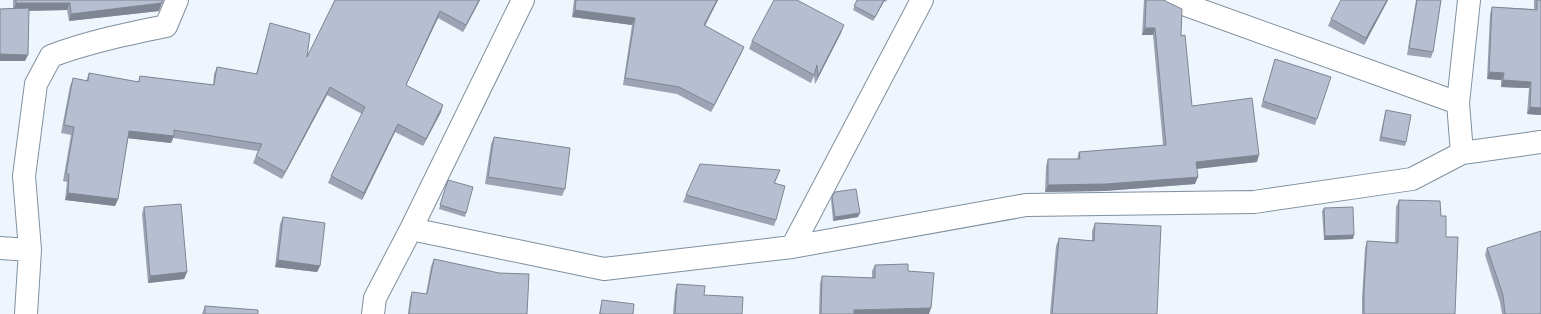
<svg xmlns="http://www.w3.org/2000/svg" width="1541" height="314" font-family="Barlow,sans-serif">
	<style>
		.lines { fill: none; stroke-linecap: round; stroke-linejoin: round }
		.minor-casing { stroke: #7f909e; stroke-width: 24 }
		.minor { stroke: #fff; stroke-width: 22 }
		.wall { fill: #9da3b4 }
		.shaded-wall { fill: #7f8592 }
		.building { fill: #b6bed1; stroke: #7f8592 }
	</style>
	<rect width="100%" height="100%" fill="#eef5fc"/>
	<g class="lines">
		<defs>
			<path id="minor" d="M1172 0 1458 103
				M1462 153 1458 103 1469 0
				M411 229 604 269 792 247 1026 205 1254 202 1412 179 1462 153 1541 142
				M792 247 922 0
				M0 248 30 250 26 314
				M30 250 24 176 36 84 51 56C88 42 127 34 166 26L177 0
				M373 314 375 298 411 229 523 0"/>
		</defs>
		<use href="#minor" class="minor-casing"/>
		<use href="#minor" class="minor"/>
	</g>
	<path class="wall" d="M13 0H163L159 11 69 21 67 10 29 11 25 61H0V9L13 8Z
		M335 0H480L463 32 438 18 406 85 441 112 423 146 395 132 362 200 328 183 331 176 362 114 327 95 282 179 253 163 258 151 173 138 171 143 128 138 118 199 115 206 65 200 67 182 63 181 71 135 61 133 70 86 73 78 86 81 89 73 138 82 140 76 213 85 214 74 217 67 256 74 268 30 270 23 307 57Z
		M574 0H718L705 26 744 47 741 54 711 112 677 94 623 85 632 25 572 17Z
		M857 0H887L886 2 884 1 873 21 853 10Z
		M1144 0H1165L1181 36 1192 106 1257 162 1197 169 1195 184 1104 191 1045 192 1046 166 1048 159H1077L1079 152 1163 145 1153 35H1142Z
		M1388 0 1364 45 1328 26 1331 19Z
		M1416 0H1441L1433 52 1431 58 1407 55Z
		M1534 0H1541V115L1527 114 1529 88 1501 87V80L1487 79 1490 14 1492 7 1534 9Z
		M841 33 815 84 814 76 811 83 749 49 752 41Z
		M1275 59 1317 119 1315 125 1261 107Z
		M1386 110 1406 142 1405 146 1379 141 1385 113Z
		M494 137 565 189 562 196 485 184 491 144Z
		M780 170 775 183 776 220 774 226 683 202 686 195Z
		M448 180 466 213 465 217 439 209Z
		M832 197 858 217 833 221 831 200Z
		M1399 200 1441 216 1446 237 1455 314H1362V298L1365 248 1367 241 1395 243 1396 207Z
		M144 207 187 272 184 279 148 283 142 214Z
		M1324 208 1353 239 1324 240 1322 211Z
		M283 217 320 266 317 272 275 267 280 224Z
		M1095 223 1157 314H1050L1056 246 1059 238 1092 241V231Z
		M1487 248 1541 314H1502L1500 302 1485 255Z
		M434 259 527 314H408L410 298 412 292 426 294 431 266Z
		M875 265 908 271 929 314H819L820 283 822 276 872 278V271Z
		M677 284 704 295 742 314H673L675 291Z
		M602 300 633 314H599L601 304Z
		M205 306 258 314H202Z"/>
	<path class="shaded-wall" d="M163 0 159 11 69 21 71 14Z
		M479 0H480L463 32 466 25Z
		M717 0H718L701 33 704 25Z
		M884 0H885L873 21 875 17Z
		M1387 0H1388L1364 45 1366 38Z
		M16 3H70L67 10 13 11Z
		M575 10 635 18 632 25 572 17Z
		M440 11 438 18 403 92 406 85Z
		M844 25 841 33 815 84 818 76Z
		M1145 28H1155L1153 35H1142Z
		M744 47 741 54 711 112 714 105Z
		M0 54 28 55 25 61H0Z
		M1489 72 1504 73 1501 80 1487 79Z
		M1503 80 1531 82 1529 88 1501 87Z
		M330 87 327 95 282 179 285 172Z
		M443 105 441 112 423 146 426 139Z
		M1530 107 1541 108V115L1527 114Z
		M398 124 395 132 362 200 364 193Z
		M129 131 174 136 171 143 126 138Z
		M1259 155 1257 162 1194 169 1196 162Z
		M1198 177 1195 184 1104 191 1045 192 1048 185Z
		M68 193 118 199 115 206 65 200Z
		M860 213 858 217 833 221 835 217Z
		M1354 235 1353 239 1324 240 1325 236Z
		M278 260 320 266 317 272 275 267Z
		M187 272 184 279 148 283 150 276Z
		M931 308 929 314H853L854 310Z"/>
	<path class="building" d="M16 0H163L162 3 71 14 70 3H16Z
		M335 0H479L466 25 440 11 406 85 443 105 426 139 398 124 364 193 331 176 365 107 330 87 285 172 256 156 262 144 174 130V136L129 131 118 199 68 193 69 174H66L74 127 64 125 73 78 88 81 89 73 139 82 140 76 214 85 217 67 257 74 270 23 310 34 307 57Z
		M576 0H717L704 25 744 47 714 105 679 87 625 78 635 18 575 10Z
		M774 0H797L844 25 818 76 817 65 814 75 752 41Z
		M857 0H884L875 17 854 6Z
		M1146 0H1165V1L1182 9 1181 36 1185 35 1192 106 1252 98 1259 155 1196 162 1198 177 1106 184 1048 185V159H1080L1079 152 1166 145 1155 28H1145Z
		M1341 0H1387L1366 38 1331 19Z
		M1417 0H1441L1433 52 1409 48Z
		M1537 0H1541V108L1530 107 1531 82 1503 80 1504 73 1489 72 1492 7 1537 10Z
		M29 8 28 55 0 54V9Z
		M1275 59 1331 77 1317 119 1263 101Z
		M1386 110 1411 115 1406 142 1381 137Z
		M494 137 570 148 565 189 488 177Z
		M700 164 780 170 774 183 785 186 776 220 686 195Z
		M448 180 473 187 466 213 440 205Z
		M856 189 860 213 835 217 832 197 835 192Z
		M1399 200 1440 201 1441 216H1446V237H1458L1455 314H1364V291L1367 241 1398 243Z
		M181 204 187 272 150 276 144 207Z
		M1353 207 1354 235 1325 236 1324 208Z
		M283 217 325 223 320 266 278 260Z
		M1095 223 1161 226 1157 314H1052L1059 238 1094 241Z
		M1541 231V314H1505L1503 295 1487 248Z
		M434 259 499 273 529 274 527 314H409L412 292 427 294Z
		M908 264V271L934 273 931 308 854 310V314H821L822 276 875 278V265Z
		M677 284 705 286 704 295 743 297 742 314H675Z
		M602 300 634 304 633 314H600Z
		M205 306 258 310V314H205Z"/>
</svg>
